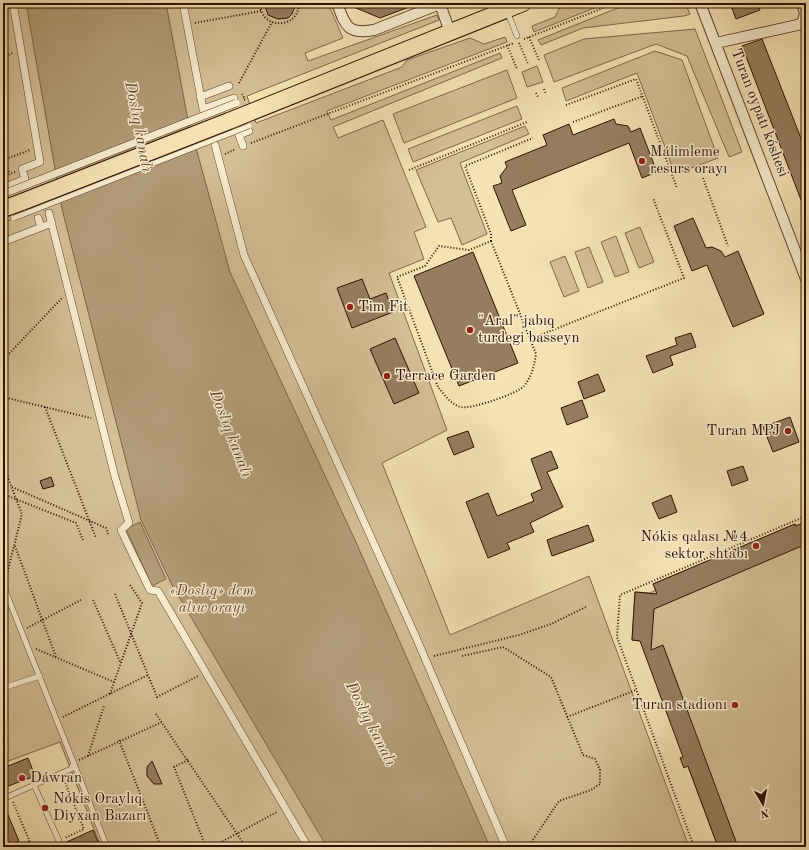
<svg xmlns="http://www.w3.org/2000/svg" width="809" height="850" font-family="'Old Standard TT',serif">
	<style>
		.green { fill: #d4be95; stroke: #82674c }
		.water { fill: #b29b77; stroke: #7e6349 }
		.building { fill: #967d5f; stroke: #301003 }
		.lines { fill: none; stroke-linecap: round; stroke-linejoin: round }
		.pedestrian-tunnel { stroke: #d7c299; stroke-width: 7; stroke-dasharray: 7 3.5; stroke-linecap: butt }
		.service-casing { stroke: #61442f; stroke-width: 6 }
		.pedestrian-casing { stroke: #61442f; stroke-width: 8 }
		.minor-casing { stroke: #61442f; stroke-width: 12 }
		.primary-casing { stroke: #301003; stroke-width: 18 }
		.path { stroke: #301003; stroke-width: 2; stroke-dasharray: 1 2; stroke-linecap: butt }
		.service { stroke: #f8ecce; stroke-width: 5 }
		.pedestrian { stroke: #f8ecce; stroke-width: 7 }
		.minor { stroke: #f8ecce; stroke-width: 10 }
		.primary { stroke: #f5e2b3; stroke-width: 16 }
		.service-bridge-casing { stroke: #61442f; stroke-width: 6; stroke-linecap: butt }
		.pedestrian-bridge-casing { stroke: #61442f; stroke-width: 8; stroke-linecap: butt }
		.primary-bridge-casing { stroke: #301003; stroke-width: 18; stroke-linecap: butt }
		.service-bridge { stroke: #f8ecce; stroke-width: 5 }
		.pedestrian-bridge { stroke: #f8ecce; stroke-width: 7 }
		.primary-bridge { stroke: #f5e2b3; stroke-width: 16 }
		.poi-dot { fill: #8f2418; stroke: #f8ecce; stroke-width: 1.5 }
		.labels { text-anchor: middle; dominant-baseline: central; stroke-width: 3; stroke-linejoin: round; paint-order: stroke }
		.street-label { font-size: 15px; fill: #301003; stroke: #f8ecce }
		.poi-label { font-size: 15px; fill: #301003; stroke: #f8ecce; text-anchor: start }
		.park-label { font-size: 15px; font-style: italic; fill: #694d36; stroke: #f8ecce }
		.water-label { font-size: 16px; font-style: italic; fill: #644831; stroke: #f8ecce }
	</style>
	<rect width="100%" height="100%" fill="#f5e2b3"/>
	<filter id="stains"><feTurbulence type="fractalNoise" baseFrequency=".005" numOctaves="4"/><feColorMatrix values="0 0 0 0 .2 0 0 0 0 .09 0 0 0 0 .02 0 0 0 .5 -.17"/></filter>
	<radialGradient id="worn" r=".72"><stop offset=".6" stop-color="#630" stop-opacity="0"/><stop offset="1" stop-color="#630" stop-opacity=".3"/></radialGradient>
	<path class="green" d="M3 3H328L343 38 305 53 308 61 437 15 439 20 247 96 256 123 402 67 407 60 470 38 484 44 505 37 507 42 327 111 331 120 500 53 502 58 333 127 338 138 383 120 426 227 414 232 424 259 389 273 447 430 382 463 450 635 589 576 689 847H101L60 742 3 763V221L11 220 3 201Z
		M562 3H607L534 32 532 26 555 17Z
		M630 3H685L690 14 684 16 583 28 541 45 538 40Z
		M695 29 742 152 729 157 687 56 656 44 554 82 544 55 584 39Z
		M655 51 682 60 718 158 675 174 637 73 566 101 562 88Z
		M537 66 543 82 527 87 522 72Z
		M507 70 517 98 404 143 393 114Z
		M517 106 522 119 413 162 408 149Z
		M525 126 529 134 460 163 487 234 462 245 451 218 438 222 416 170Z
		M640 227 654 262 639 268 625 233Z
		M616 236 629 272 615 277 601 242Z
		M589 247 603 282 588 288 575 252Z
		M565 256 579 291 564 297 550 262Z
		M806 522V847H718L641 641 632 640 635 592 650 593 656 590 653 584 795 524 796 526Z"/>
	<path class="water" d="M26 3H166L187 115 230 272 355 540 490 847H327L172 585 141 520 62 209Z
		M140 522 166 579 152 586 126 529Z"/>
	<path class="building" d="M264 3H296L292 14 288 18 278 19 268 15Z
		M344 3H416L417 4 380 18Z
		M730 3H757L760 10 736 19Z
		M762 39 806 151V213L742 46Z
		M614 119 616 124 628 126 631 132 640 128 657 172 642 178 629 143 512 190 526 225 511 231 493 186 502 183 500 176 507 167 505 162 547 145 543 135 569 124 573 135Z
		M693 218 706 248 712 247 721 251 725 257 738 251 764 314 733 327 707 265 692 271 674 226Z
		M473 252 518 363 459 386 414 276Z
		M362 279 370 299 386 293 393 312 352 328 337 288Z
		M691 333 696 347 670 356 673 365 653 373 646 356 677 345 675 338Z
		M395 338 419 393 394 404 370 349Z
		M598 374 605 391 584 399 578 382Z
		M582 400 588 417 567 425 561 408Z
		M790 417 799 442 773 452 763 427Z
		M468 431 474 447 454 455 447 438Z
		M551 451 558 468 547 472 563 507 530 523 534 532 507 543 510 549 488 558 466 502 488 493 497 516 534 501 531 494 542 489 531 459Z
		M743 466 748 480 732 486 727 471Z
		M51 477 54 486 43 489 40 481Z
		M671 495 677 512 659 519 652 503Z
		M806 522V536L801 538 804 545 654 609 651 650 663 645 738 847H718L688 766 684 768 680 758 683 757 640 641 632 640 635 592 657 594 653 584 795 524V526Z
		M588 525 594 541 552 556 547 540Z
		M28 758 35 776 3 788V768Z
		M152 761 162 784H154L147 776V767Z
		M3 803 19 841 3 847Z
		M93 830 100 847H54L60 845Z"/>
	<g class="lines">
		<path class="pedestrian-tunnel" d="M26 180 38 218"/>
		<defs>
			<path id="service" d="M507 11 517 36
				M3 585 107 847
				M3 688 40 676
				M3 799 34 785
				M59 841 34 785 71 769 74 763"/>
			<path id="pedestrian" d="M183 3 203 109 234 98
				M200 97 229 86
				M215 145 244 255 415 635 506 847
				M243 146 239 135 249 131
				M10 185 25 179 22 169 40 162 13 3
				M49 213 115 477 129 523 121 530 150 590 158 591 308 847
				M38 218 41 227
				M3 242 52 223"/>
			<path id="minor" d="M337 3C345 25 347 35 374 30L440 4 450 32
				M700 3 806 279
				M716 43 802 24 805 13 802 3"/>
			<path id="primary" d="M229 121 523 3
				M3 209 22 202"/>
		</defs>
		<use href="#service" class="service-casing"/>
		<use href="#pedestrian" class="pedestrian-casing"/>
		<use href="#minor" class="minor-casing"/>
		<use href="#primary" class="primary-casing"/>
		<path class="path" d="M260 3C260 30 299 30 299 3
			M195 23 261 11
			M529 37 539 60
			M524 39 616 3
			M519 43 528 64
			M507 45 517 69
			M3 57 13 53
			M239 83 272 22
			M544 89 546 94
			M536 93 538 97
			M242 94 245 99 243 100
			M566 105 636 79 677 188
			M573 122 643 96
			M251 143 514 43
			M225 154 236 149
			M3 160 30 150
			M4 160 10 174
			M409 170 527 122
			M3 177 15 172
			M703 178 728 246
			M491 241 536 354C534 366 532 376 524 386 519 393 470 410 461 407 451 405 444 394 438 387L397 277 425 266 439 246 469 250Z
			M491 241V234L465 166 533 138
			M530 339 684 278 653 198
			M3 360 62 298
			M3 397 91 418
			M45 407 96 538
			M3 465 22 514 6 578
			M12 487 106 528 108 534
			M3 494 76 523 83 540
			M15 546 56 657
			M115 594 157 697 198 676
			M93 600 120 662
			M27 628 81 600
			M36 649 114 682
			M434 656 519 635 551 624 586 607
			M462 656 503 647 551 677 583 755 595 759 600 770V784L591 790 559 801 528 847
			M110 694 142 603 130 585
			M156 714 246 847
			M63 717 148 675
			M567 717 636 690
			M119 740 161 847
			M88 756 104 706
			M79 760 162 722
			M188 760 174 767 206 847
			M64 780 84 829 65 838
			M13 802 32 847
			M14 847 30 841
			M44 847 52 843
			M212 847 277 812
			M694 847 617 637 620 595 806 516"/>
		<use href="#service" class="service"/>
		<use href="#pedestrian" class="pedestrian"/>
		<use href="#minor" class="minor"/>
		<use href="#primary" class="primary"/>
		<defs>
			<path id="service-bridge" d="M14 218 249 126"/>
			<path id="pedestrian-bridge" d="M3 194 236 103"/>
			<path id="primary-bridge" d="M22 202 229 121"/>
		</defs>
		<use href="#service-bridge" class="service-bridge-casing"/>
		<use href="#pedestrian-bridge" class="pedestrian-bridge-casing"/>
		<use href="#primary-bridge" class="primary-bridge-casing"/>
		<use href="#service-bridge" class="service-bridge"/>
		<use href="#pedestrian-bridge" class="pedestrian-bridge"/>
		<use href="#primary-bridge" class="primary-bridge"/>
	</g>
	<g class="poi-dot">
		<circle cx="642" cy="161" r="4"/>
		<circle cx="350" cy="307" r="4"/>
		<circle cx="470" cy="330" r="4"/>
		<circle cx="387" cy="376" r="4"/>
		<circle cx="788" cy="431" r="4"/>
		<circle cx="756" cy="546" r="4"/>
		<circle cx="735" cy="705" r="4"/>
		<circle cx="22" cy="778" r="4"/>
		<circle cx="45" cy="808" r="4"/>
	</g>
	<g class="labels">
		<g class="street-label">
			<text transform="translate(759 113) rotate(69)">Turan oypatı kóshesi</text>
		</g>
		<g class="poi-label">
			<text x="650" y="152">Málimleme<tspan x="650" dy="17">resurs orayı</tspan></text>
			<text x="358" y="307">Tim Fit</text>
			<text x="478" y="321">"Aral" jabıq<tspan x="478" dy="17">turdegi basseyn</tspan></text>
			<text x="395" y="376">Terrace Garden</text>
			<text x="780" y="431" text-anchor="end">Turan MPJ</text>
			<text x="748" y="537" text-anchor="end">Nókis qalası №4<tspan x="748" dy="17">sektor shtabı</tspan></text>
			<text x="727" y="705" text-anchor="end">Turan stadionı</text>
			<text x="30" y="778">Dáwran</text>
			<text x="53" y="799">Nókis Oraylıq<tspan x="53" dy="17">Diyxan Bazarı</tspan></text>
		</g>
		<g class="park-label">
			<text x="212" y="591">«Doslıq» dem<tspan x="212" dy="17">alıw orayı</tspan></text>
		</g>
		<g class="water-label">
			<text transform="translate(138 127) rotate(79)">Doslıq kanalı</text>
			<text transform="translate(230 434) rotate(69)">Doslıq kanalı</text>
			<text transform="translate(370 724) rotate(63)">Doslıq kanalı</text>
		</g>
	</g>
	<rect width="809" height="850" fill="none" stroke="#f5e2b3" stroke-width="16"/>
	<rect x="4" y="4" width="801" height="842" fill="none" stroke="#301003" stroke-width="2"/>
	<rect x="8" y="8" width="793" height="834" fill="none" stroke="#301003"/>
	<g transform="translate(763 804) rotate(170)" stroke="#f8ecce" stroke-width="3" paint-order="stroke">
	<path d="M0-3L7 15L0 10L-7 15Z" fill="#301003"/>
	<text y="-6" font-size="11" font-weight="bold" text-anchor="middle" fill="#301003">N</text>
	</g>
	<rect width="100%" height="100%" filter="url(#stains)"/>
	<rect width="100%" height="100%" fill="url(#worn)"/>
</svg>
